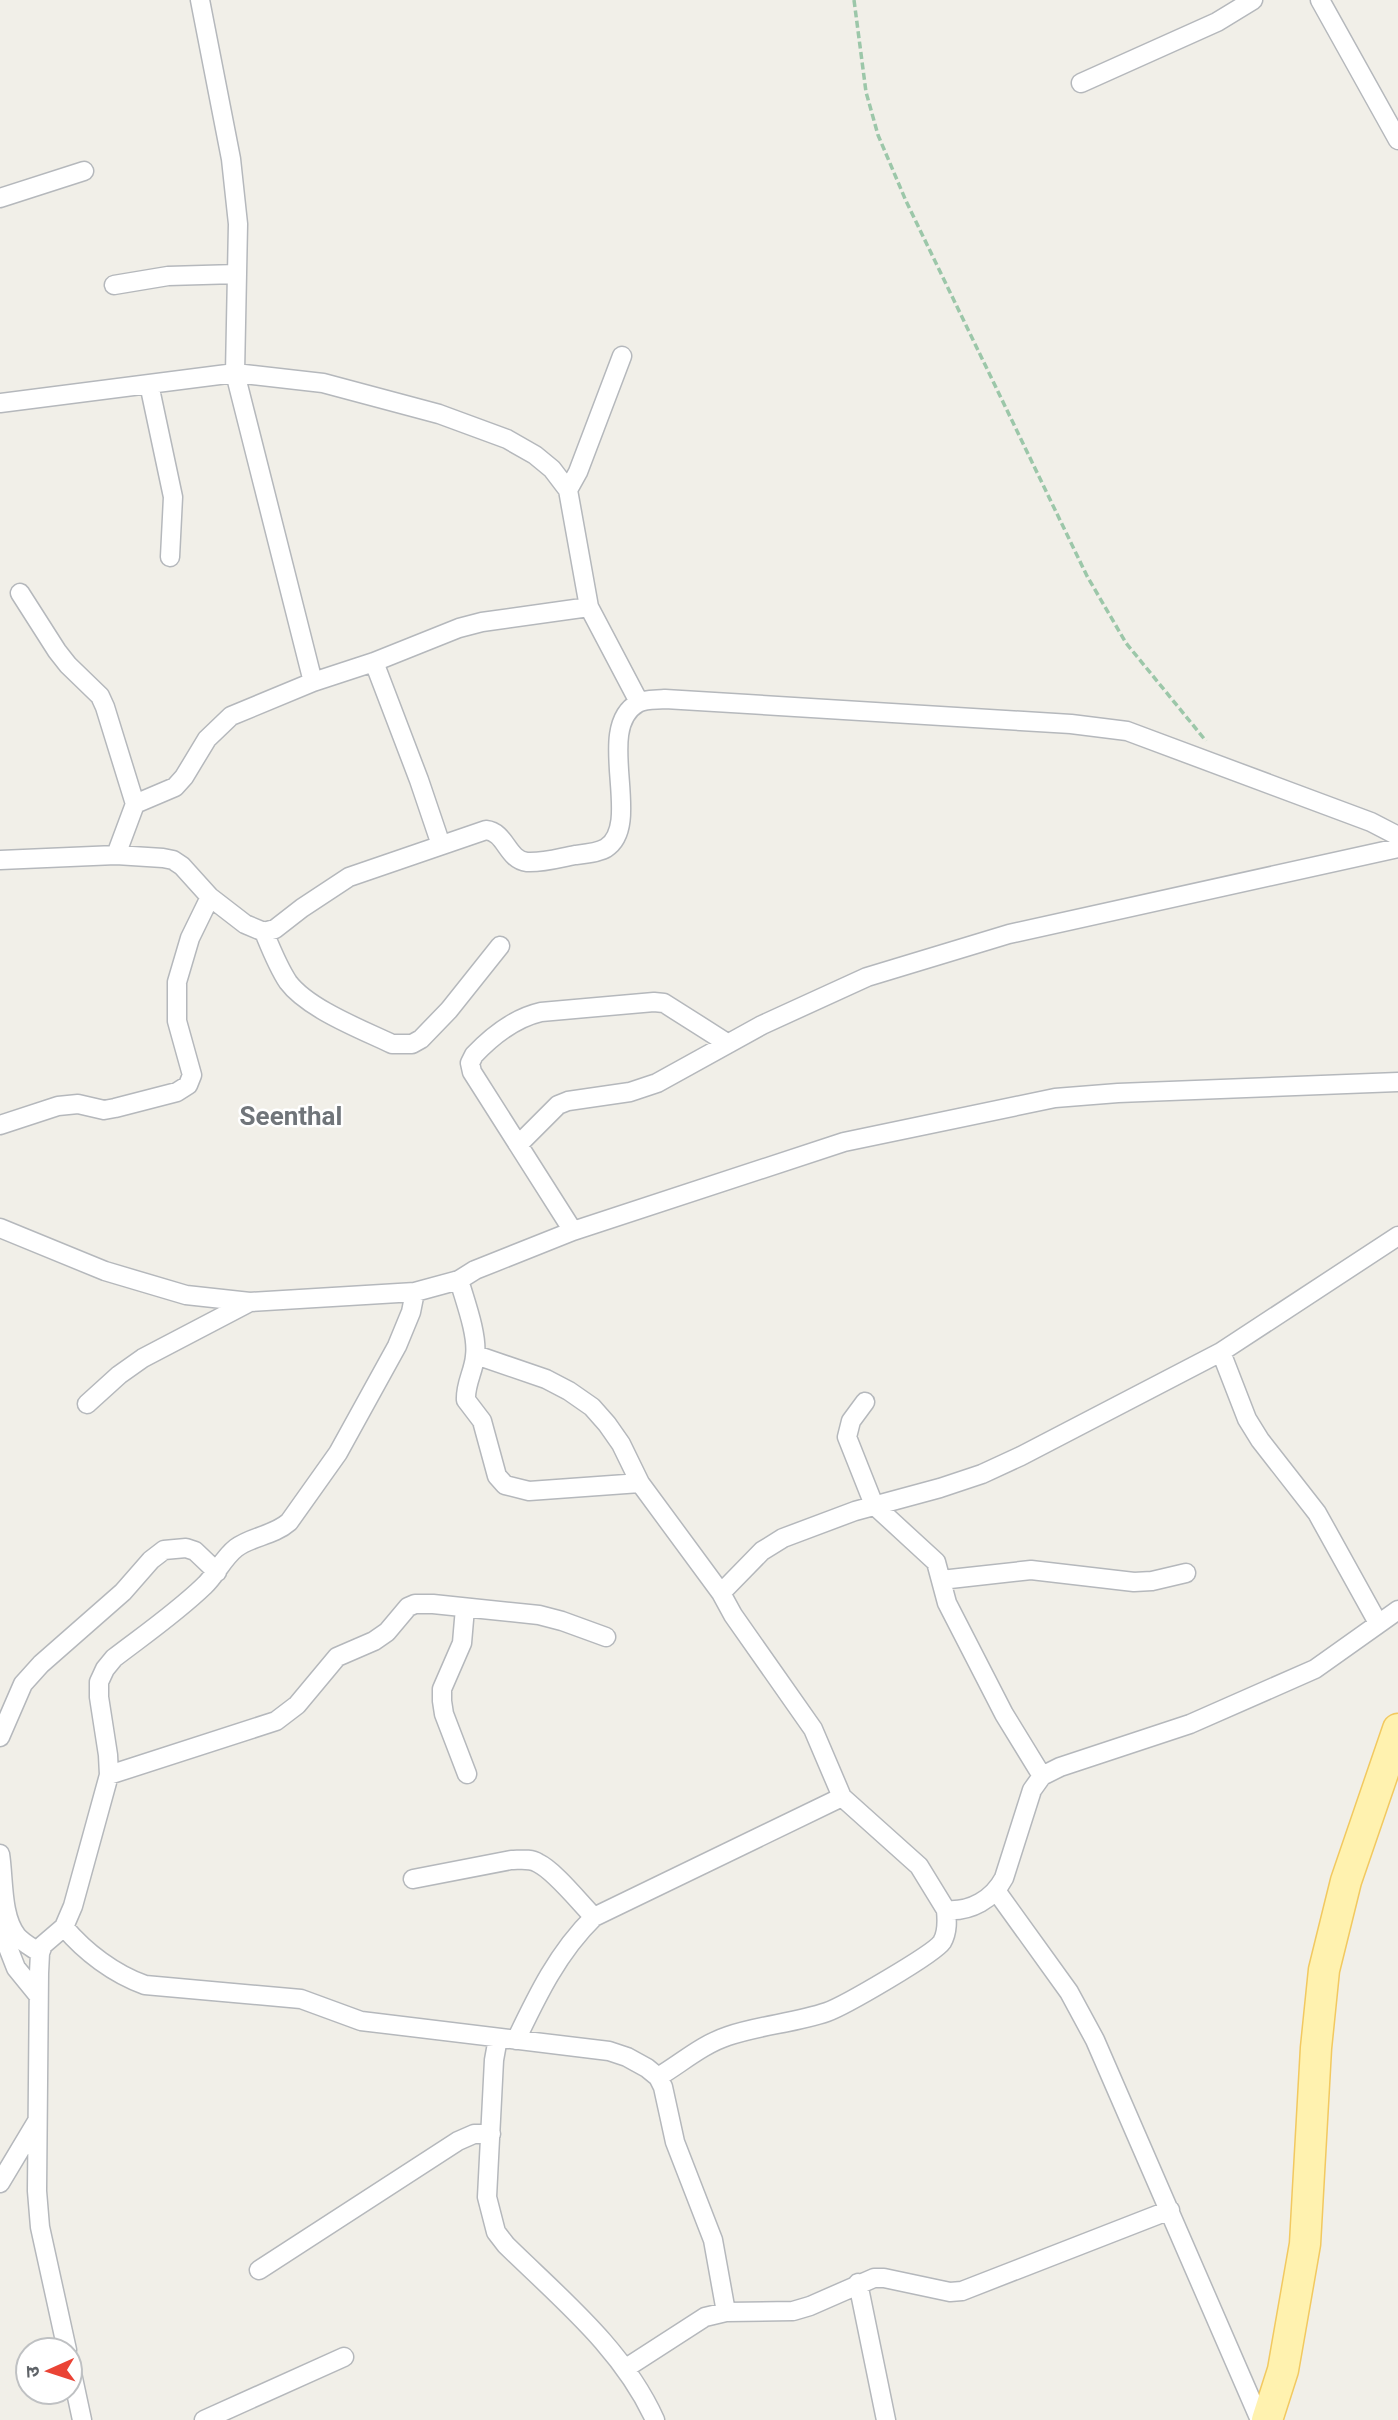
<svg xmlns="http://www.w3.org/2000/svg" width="1398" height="2420" font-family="Roboto,'Noto Sans Devanagari',sans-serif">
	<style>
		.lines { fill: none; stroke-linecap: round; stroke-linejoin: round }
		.minor-casing { stroke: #b5b8bc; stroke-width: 21 }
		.primary-casing { stroke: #f2c960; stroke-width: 33 }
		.path { stroke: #9cc7a9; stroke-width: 3.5; stroke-dasharray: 7 3.5; stroke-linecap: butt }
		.minor { stroke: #fff; stroke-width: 18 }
		.primary { stroke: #fff2af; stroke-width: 30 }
		.labels { text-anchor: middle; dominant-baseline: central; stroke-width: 5; stroke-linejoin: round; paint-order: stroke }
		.quarter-label { font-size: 26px; font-weight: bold; fill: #70757a; stroke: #fff }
	</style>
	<rect width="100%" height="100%" fill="#f1efe8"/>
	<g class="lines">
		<defs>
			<path id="minor" d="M200 0 231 159 238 224 235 373 313 682
				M1320 0 1398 140
				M1081 83 1217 22 1253 0
				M0 198 84 171
				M114 285 168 276 237 274
				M149 384 173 497 170 557
				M0 403 235 373 323 383 439 414 507 439 535 455 552 469 568 490 589 607 639 702
				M568 490 578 472 622 356
				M20 593 57 651 68 665 100 696 105 707 135 804
				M374 662 419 780 441 845
				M116 855 135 804 175 787 184 777 207 739 231 716 313 682 374 662 459 628 482 622 589 607
				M0 860 116 855 163 858 173 860 182 866 210 897 245 924 264 932 275 929 302 908 349 877 486 830C506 832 507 860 527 862 543 863 559 858 575 855 584 854 598 853 606 848 644 824 593 728 638 703 645 699 657 700 665 699L1071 724 1127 731 1371 822 1398 836
				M264 932C271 949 278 967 288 982 308 1009 363 1030 392 1044H412L421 1039 449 1010 500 946
				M0 1125 58 1106 78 1104 104 1110 115 1108 177 1092 188 1085 192 1075 177 1021V982L190 938 210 897
				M519 1144 558 1105 568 1101 630 1092 657 1083 762 1025 867 977 1009 934 1398 848
				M0 1228 105 1271 186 1295 250 1302 415 1292 459 1280 475 1270 573 1231 844 1142 1055 1098 1118 1093 1398 1082
				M573 1231 472 1072 470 1063 474 1055C492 1036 515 1018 541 1012L654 1002 664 1003 727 1043
				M459 1280C465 1301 478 1335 475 1356 474 1371 465 1384 466 1400L482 1421 497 1476 505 1485 529 1491 640 1483
				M1221 1352 1247 1419 1260 1440 1317 1513 1378 1623
				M476 1355 546 1379 569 1391 592 1407 607 1424 621 1444 640 1483 721 1593 733 1615 813 1729 842 1797 919 1866 946 1910C971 1912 993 1899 1004 1878L1032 1790 1042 1776 1060 1767 1190 1724 1315 1669 1398 1610
				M865 1402 851 1421 847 1437 874 1505 936 1562 947 1603 1004 1714 1042 1776
				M87 1404 119 1375 143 1358 250 1302
				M941 1580 1031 1570 1134 1582 1152 1581 1186 1573
				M721 1593 762 1551 783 1538 855 1511 940 1488 982 1474 1021 1456 1221 1352 1398 1236
				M465 1608 462 1643 442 1689V1701L444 1714 467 1774
				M0 1737 23 1684 41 1664 123 1592 151 1560 164 1550 186 1548 195 1551 217 1572
				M109 1775 276 1721 297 1705 337 1657 374 1641 387 1632 408 1607 415 1604H433L539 1615 562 1621 606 1637
				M0 1854C4 1879 1 1916 17 1936 23 1943 33 1948 40 1953
				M413 1879 511 1860C520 1860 530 1858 538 1863 555 1871 580 1903 594 1917
				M997 1892 1069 1992 1095 2040 1260 2420
				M0 1927 16 1968 38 1995
				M64 1927C85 1952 114 1974 145 1985L301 1999 361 2021 609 2051 627 2057 647 2068 658 2077 663 2087 675 2142 713 2240 726 2312
				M498 2038 494 2060 487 2197 496 2232 506 2245C561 2299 623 2349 655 2420
				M516 2040C537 1996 558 1952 594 1917L842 1797
				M658 2077C680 2064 703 2044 728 2036 760 2025 795 2023 827 2012 844 2006 934 1954 942 1942 948 1932 947 1920 946 1910
				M0 2183 36 2123
				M259 2270 458 2141 474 2134H491
				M858 2283 886 2420
				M67 2350 40 2227 37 2191 39 1973 40 1953 43 1945 64 1927 73 1906 109 1775 108 1755 99 1697V1682L105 1669 114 1658C144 1635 176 1613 204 1586 216 1575 223 1558 236 1548 252 1536 273 1536 289 1522L338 1453 397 1346 411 1312 415 1292
				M70 2364 82 2420
				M626 2368 705 2317 726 2312 793 2311 810 2306 874 2278H884L950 2292 962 2291 1170 2210
				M204 2420 344 2357"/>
			<path id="primary" d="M1267 2420 1283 2370 1305 2244 1316 2048 1324 1970 1346 1881 1398 1729"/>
		</defs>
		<use href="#minor" class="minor-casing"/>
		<use href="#primary" class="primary-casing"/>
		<path class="path" d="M854 0 866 92 878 135 906 201 1087 576 1126 643 1206 741"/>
		<use href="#minor" class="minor"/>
		<use href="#primary" class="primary"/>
	</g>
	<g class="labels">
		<g class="quarter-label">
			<text x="291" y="1116">Seenthal</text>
		</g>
	</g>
	<g transform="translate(49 2371) rotate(267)"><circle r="33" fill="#ffffff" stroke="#bfc1c3" stroke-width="2"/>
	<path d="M0-5L12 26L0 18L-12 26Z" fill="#ea4335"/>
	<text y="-10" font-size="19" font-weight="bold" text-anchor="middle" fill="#5f6368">उ</text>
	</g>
</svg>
